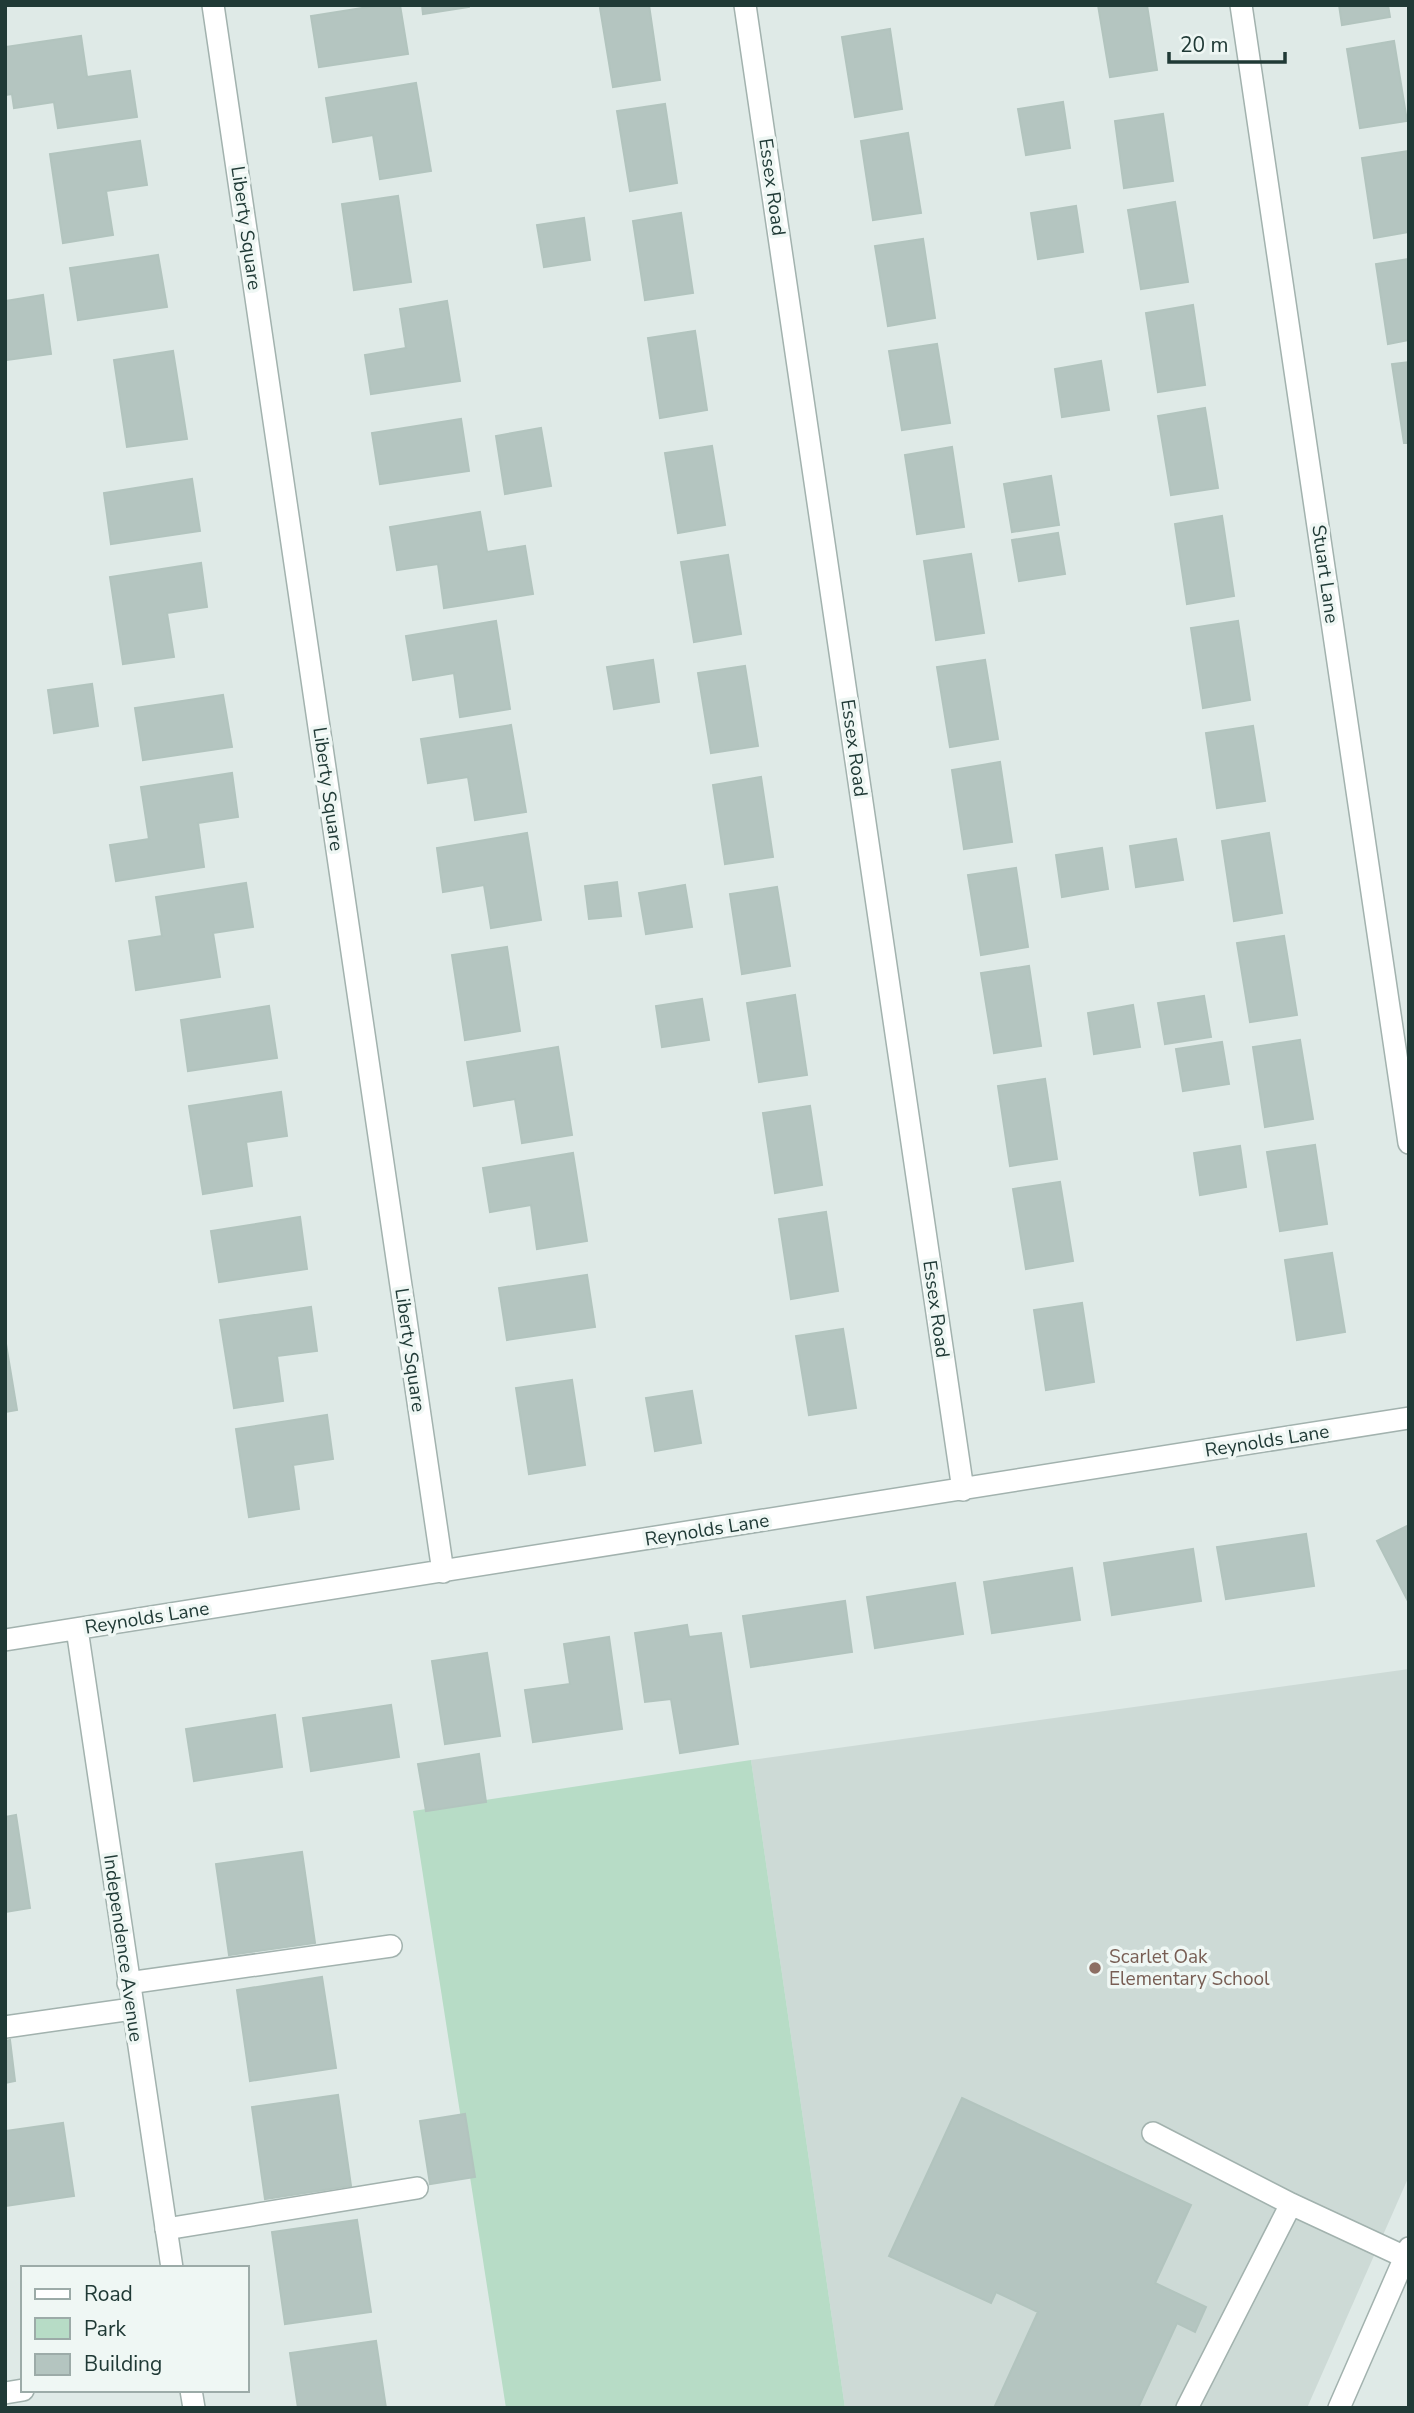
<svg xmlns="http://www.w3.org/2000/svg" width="1414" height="2413" font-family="'Nunito Sans',sans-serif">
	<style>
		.built { fill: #cddad6 }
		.green { fill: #b7dcc6 }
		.building { fill: #b4c5c0; stroke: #b2c4be; stroke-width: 2 }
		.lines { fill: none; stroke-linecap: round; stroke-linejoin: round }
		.lane-casing { stroke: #a2b2ae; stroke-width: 24 }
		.street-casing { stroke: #a2b2ae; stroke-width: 24 }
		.lane { stroke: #fff; stroke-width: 21 }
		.street { stroke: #fff; stroke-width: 21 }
		.education-dot { fill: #8d6e63; stroke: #eff7f4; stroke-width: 2.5 }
		.labels { text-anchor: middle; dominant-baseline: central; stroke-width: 7; stroke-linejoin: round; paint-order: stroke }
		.street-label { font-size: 19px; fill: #203a36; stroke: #eff7f4 }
		.education-label { font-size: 19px; fill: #785e54; stroke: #eff7f4; text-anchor: start }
	</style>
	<rect width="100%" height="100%" fill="#dfeae7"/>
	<path class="built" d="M1409 1669V2176L1307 2408H845L751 1760Z"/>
	<path class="green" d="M751 1760 845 2408H506L413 1811Z"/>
	<path class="building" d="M381 5H400L408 54 319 67 311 16Z
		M422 5H469V7L423 14Z
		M618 5H649L660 80 613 87 600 8Z
		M1098 5H1147L1157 70 1110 77Z
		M1339 5H1388L1390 17 1342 25Z
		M890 29 902 109 855 117 842 37Z
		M81 36 87 77 130 71 137 117 58 128 54 102 14 108 12 94 5 95V47Z
		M1394 41 1407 121 1360 128 1347 49Z
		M416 83 431 171 380 179 373 135 333 142 326 98Z
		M1063 102 1070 148 1026 155 1018 109Z
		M665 104 677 183 630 191 617 111Z
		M1163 114 1173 181 1124 188 1115 121Z
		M908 133 921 213 873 220 861 141Z
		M140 141 147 185 106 191 113 235 63 243 50 154Z
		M1409 151V232L1374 238 1362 158Z
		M398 196 411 282 354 290 342 204Z
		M1175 202 1188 282 1141 289 1128 210Z
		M1076 206 1083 252 1038 259 1031 213Z
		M681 213 693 293 645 300 633 221Z
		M584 218 590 260 544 267 537 225Z
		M923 239 935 318 888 326 875 246Z
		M158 255 167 307 78 320 70 268Z
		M1409 259V340L1388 344 1376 264Z
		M43 295 51 354 6 360 5 301Z
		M447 301 460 381 371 394 365 355 406 348 400 309Z
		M1193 305 1205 385 1158 392 1146 313Z
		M695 331 707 410 660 418 648 338Z
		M937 344 950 423 902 430 889 351Z
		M173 351 187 439 127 447 114 360Z
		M1101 361 1109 410 1062 417 1055 369Z
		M1409 362V443H1404L1392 364Z
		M1205 408 1218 488 1171 495 1158 416Z
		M461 419 469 471 380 484 372 433Z
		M541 428 551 486 505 494 496 436Z
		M712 446 725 525 678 533 665 453Z
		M952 447 964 527 917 534 905 455Z
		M1051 476 1059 525 1012 532 1004 484Z
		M192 479 200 531 111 544 104 493Z
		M480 512 487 552 525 546 533 594 444 608 438 564 397 570 390 527Z
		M1222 516 1234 596 1187 604 1175 524Z
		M1058 533 1065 574 1019 581 1012 540Z
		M971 554 984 633 936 640 924 561Z
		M728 555 741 634 694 642 681 562Z
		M201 563 207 607 167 613 174 657 123 664 110 577Z
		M496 621 510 709 460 717 454 673 413 680 406 636Z
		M1238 621 1250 700 1203 708 1191 628Z
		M653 660 659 702 614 709 607 667Z
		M985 660 998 739 950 747 937 667Z
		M745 666 758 746 711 753 698 673Z
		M92 684 98 726 54 733 48 690Z
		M223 695 232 747 143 760 135 708Z
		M511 725 526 812 475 820 468 777 428 783 421 739Z
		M1253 726 1265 801 1217 808 1206 733Z
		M1000 762 1012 842 964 849 952 770Z
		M232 773 238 817 198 823 204 867 116 881 110 845 149 839 141 787Z
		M761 777 773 857 725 864 713 785Z
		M527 833 541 920 491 928 484 885 443 892 437 848Z
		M1269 833 1282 913 1234 921 1222 841Z
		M1176 839 1183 880 1136 887 1130 846Z
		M1102 848 1108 889 1062 897 1056 855Z
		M1016 868 1028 947 981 955 968 875Z
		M617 882 621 916 589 919 585 886Z
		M246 883 253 927 213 933 220 977 136 990 129 941 162 936 156 897Z
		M685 885 692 927 646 934 639 893Z
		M777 887 790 966 742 974 730 894Z
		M1284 936 1297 1015 1250 1022 1237 943Z
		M507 947 520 1031 465 1040 452 955Z
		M1029 966 1041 1046 994 1053 981 973Z
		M795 995 807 1075 759 1082 747 1003Z
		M1204 996 1211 1037 1165 1044 1158 1003Z
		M702 999 709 1040 662 1047 656 1006Z
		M1133 1005 1140 1047 1094 1054 1088 1013Z
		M269 1006 277 1058 188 1071 181 1020Z
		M1300 1040 1313 1119 1265 1127 1253 1047Z
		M1222 1042 1229 1084 1183 1091 1176 1049Z
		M558 1047 572 1135 522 1143 515 1099 474 1106 467 1062Z
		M1045 1079 1057 1159 1010 1166 998 1086Z
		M281 1092 287 1136 246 1142 252 1186 203 1194 189 1106Z
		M810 1106 822 1185 775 1193 763 1113Z
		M1315 1145 1327 1224 1280 1231 1267 1152Z
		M1240 1146 1246 1187 1200 1195 1194 1153Z
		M573 1153 587 1241 537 1249 531 1205 490 1212 483 1168Z
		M1060 1182 1073 1261 1026 1269 1013 1189Z
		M826 1212 838 1291 791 1299 779 1219Z
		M300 1217 307 1269 219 1282 211 1231Z
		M1332 1253 1345 1332 1297 1340 1285 1260Z
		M587 1275 595 1327 507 1340 499 1288Z
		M1082 1303 1094 1382 1046 1390 1034 1310Z
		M311 1307 317 1351 277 1356 283 1401 234 1408 220 1320Z
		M843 1329 856 1408 809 1415 796 1336Z
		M5 1338 17 1410 5 1412Z
		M572 1380 585 1465 529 1474 516 1388Z
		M692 1391 701 1443 655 1451 646 1398Z
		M327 1415 333 1459 293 1465 299 1509 249 1517 236 1429Z
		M1409 1525V1603L1377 1541Z
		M1306 1534 1314 1586 1226 1599 1217 1547Z
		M1193 1549 1201 1601 1112 1615 1104 1563Z
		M1072 1568 1080 1620 992 1633 984 1582Z
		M955 1583 963 1634 875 1648 867 1597Z
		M845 1601 852 1652 751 1667 743 1616Z
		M687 1625 689 1637 721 1633 738 1744 680 1753 671 1699 645 1702 635 1633Z
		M609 1637 622 1729 533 1742 525 1690 570 1684 564 1644Z
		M487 1653 500 1736 445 1744 432 1661Z
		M391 1705 399 1757 311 1771 303 1718Z
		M275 1715 282 1767 194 1781 186 1729Z
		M479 1754 486 1802 426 1811 418 1764Z
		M16 1815 30 1908 5 1912V1817Z
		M302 1852 315 1943 229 1955 216 1864Z
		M322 1977 336 2068 250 2081 237 1990Z
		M10 2040 15 2081 5 2083V2041Z
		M338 2095 351 2186 265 2199 252 2107Z
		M962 2098 1191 2205 1155 2283 1206 2307 1195 2332 1177 2323 1138 2408H994L1038 2312 996 2292 991 2303 889 2256Z
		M465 2114 475 2177 430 2184 420 2121Z
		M63 2123 74 2196 5 2206V2131Z
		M357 2220 371 2312 285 2324 272 2232Z
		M376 2341 386 2408H298L290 2353Z"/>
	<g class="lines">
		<defs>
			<path id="lane" d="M128 1983 391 1946
				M1153 2133 1291 2204 1405 2257
				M166 2229 417 2188
				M1187 2408 1291 2204"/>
			<path id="street" d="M213 5 443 1572
				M745 5 963 1490
				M1241 5 1409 1143
				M77 1629 172 2268
				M5 1640 1409 1418
				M5 2027 132 2009
				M191 2390 194 2408
				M5 2393 23 2390
				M1339 2408 1409 2248"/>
		</defs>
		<use href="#lane" class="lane-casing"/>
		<use href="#street" class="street-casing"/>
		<use href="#lane" class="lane"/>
		<use href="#street" class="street"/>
	</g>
	<circle class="education-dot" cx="1095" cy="1968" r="7"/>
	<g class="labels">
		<g class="street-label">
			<text transform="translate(772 187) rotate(82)">Essex Road</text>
			<text transform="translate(246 228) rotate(82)">Liberty Square</text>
			<text transform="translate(1325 574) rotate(82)">Stuart Lane</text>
			<text transform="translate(854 748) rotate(82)">Essex Road</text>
			<text transform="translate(328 789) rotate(82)">Liberty Square</text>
			<text transform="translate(936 1309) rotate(82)">Essex Road</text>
			<text transform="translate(410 1350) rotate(82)">Liberty Square</text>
			<text transform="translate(1267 1441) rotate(-9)">Reynolds Lane</text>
			<text transform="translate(707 1530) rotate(-9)">Reynolds Lane</text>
			<text transform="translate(147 1618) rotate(-9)">Reynolds Lane</text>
			<text transform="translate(123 1948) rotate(82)">Independence Avenue</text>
		</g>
		<g class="education-label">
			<text x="1109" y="1957">Scarlet Oak<tspan x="1109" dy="22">Elementary School</tspan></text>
		</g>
	</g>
	<rect width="1414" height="2413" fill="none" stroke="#203a36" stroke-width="14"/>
	<rect x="21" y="2266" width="228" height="126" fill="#eff7f4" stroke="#9caba8" stroke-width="2"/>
	<rect x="35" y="2289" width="35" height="10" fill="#ffffff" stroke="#9caba8" stroke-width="2"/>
	<text x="84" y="2301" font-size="21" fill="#203a36">Road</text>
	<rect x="35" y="2318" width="35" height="21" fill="#b7dcc6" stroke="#9caba8" stroke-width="2"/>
	<text x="84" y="2336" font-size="21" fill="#203a36">Park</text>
	<rect x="35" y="2354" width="35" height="21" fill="#b4c5c0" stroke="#9caba8" stroke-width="2"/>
	<text x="84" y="2371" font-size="21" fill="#203a36">Building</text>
	<path d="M1169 52v10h116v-10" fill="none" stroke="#203a36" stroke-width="3.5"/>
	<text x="1180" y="52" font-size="21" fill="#203a36" stroke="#eff7f4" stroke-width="5" paint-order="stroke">20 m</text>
</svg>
